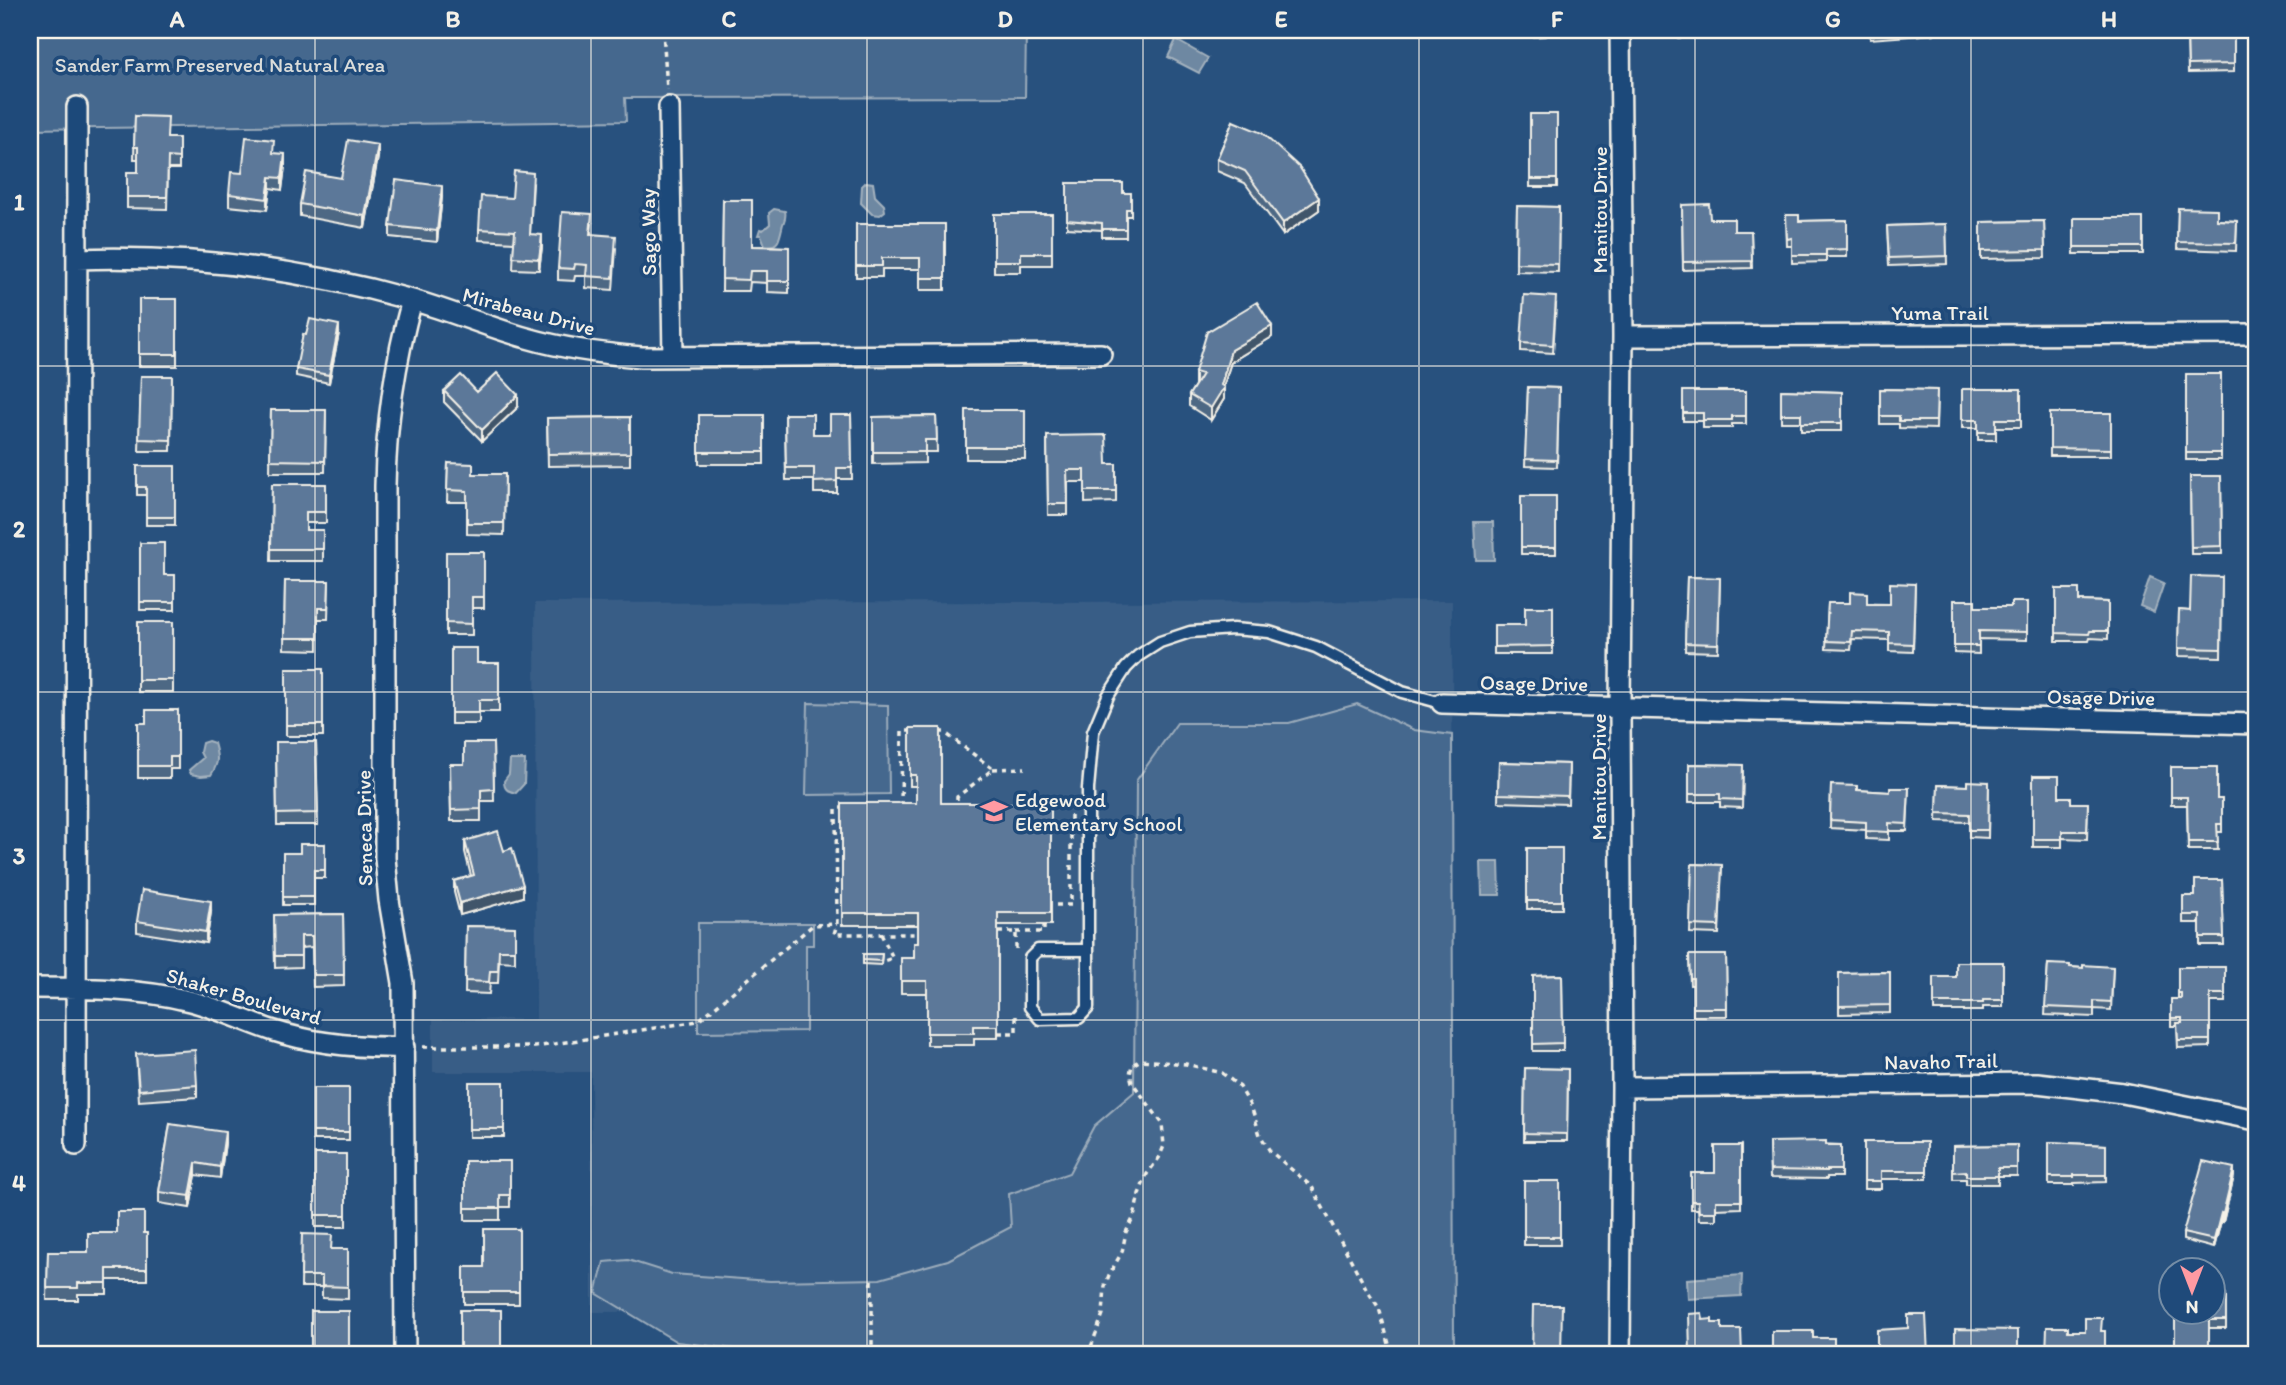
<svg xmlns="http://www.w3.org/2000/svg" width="2286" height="1385" font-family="Itim,sans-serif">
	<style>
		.built { fill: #375d86 }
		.green { fill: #45688e; stroke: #9cacbb; stroke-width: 2 }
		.water { fill: #6e88a2; stroke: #a4b2be; stroke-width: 2 }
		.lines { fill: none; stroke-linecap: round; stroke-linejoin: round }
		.service-casing { stroke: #f4f1e8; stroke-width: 15 }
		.minor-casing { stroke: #f4f1e8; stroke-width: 24 }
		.path { stroke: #f4f1e8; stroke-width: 3.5; stroke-dasharray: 5 5; stroke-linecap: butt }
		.service { stroke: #1f4a7a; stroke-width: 10 }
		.minor { stroke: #1f4a7a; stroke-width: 19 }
		.wall { fill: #4e6784; stroke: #f4f1e8; stroke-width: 2 }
		.shaded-wall { fill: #40546b; stroke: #f4f1e8; stroke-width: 2 }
		.building { fill: #5b7899; stroke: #f4f1e8; stroke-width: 2 }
		.grid { fill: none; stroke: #f4f1e8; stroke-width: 2; stroke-opacity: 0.55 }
		.labels { text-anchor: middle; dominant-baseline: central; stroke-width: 7; stroke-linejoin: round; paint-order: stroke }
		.park-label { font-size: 21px; fill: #dadcda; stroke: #1f4a7a }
		.street-label { font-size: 21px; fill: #f4f1e8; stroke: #1f4a7a }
		.poi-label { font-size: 21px; fill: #f4f1e8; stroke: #1f4a7a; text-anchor: start }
		.neatline { fill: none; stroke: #f4f1e8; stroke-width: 2.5 }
		.grid-label { font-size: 23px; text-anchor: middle; font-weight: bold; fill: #f4f1e8 }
	</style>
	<rect width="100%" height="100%" fill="#28517e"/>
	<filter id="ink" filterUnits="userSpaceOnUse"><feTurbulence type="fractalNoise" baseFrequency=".0143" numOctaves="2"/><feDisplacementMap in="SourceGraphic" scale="14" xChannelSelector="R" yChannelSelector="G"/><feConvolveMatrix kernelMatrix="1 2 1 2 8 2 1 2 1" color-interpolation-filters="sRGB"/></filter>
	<g filter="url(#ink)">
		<path class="built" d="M1452 601 1454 1308 592 1312 591 1072H433V1020L536 1019 535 603Z"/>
		<path class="green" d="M30 30H1026L1025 97 625 98 626 121 30 129Z
			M808 703 888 705 889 794 806 795Z
			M1357 704 1414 730 1452 735 1454 1355H785L677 1342 596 1293 604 1262 628 1260 672 1274 770 1281 880 1279 948 1260 1011 1227 1009 1194 1069 1173 1094 1126 1134 1092 1136 781 1177 723H1289Z
			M698 923H813V945H806V1031L698 1032Z"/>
		<path class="water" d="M1176 40 1208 58 1199 73 1168 57Z
			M866 182 873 183 875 196 884 205 885 211 880 215 872 214 861 203 862 186Z
			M774 209 785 211C787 219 783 221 782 228 779 239 779 248 765 245L761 235H758L760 229 763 230 770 224 769 213Z
			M1474 522H1493L1494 560H1476Z
			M2150 577 2164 583 2154 612 2140 606Z
			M208 741 214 743C218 757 219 763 211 775L201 776 191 774 189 770 203 758 200 752 202 743Z
			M510 760H525L524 784 516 793C508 791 504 790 504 781L509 774Z
			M1481 862H1499L1500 895H1482Z
			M1742 1275 1741 1296 1688 1299 1687 1279Z"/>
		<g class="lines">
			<defs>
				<path id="service" d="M1088 950H1038L1030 958V1007L1040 1019 1079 1018 1088 1008V789L1093 732 1108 696 1126 668 1138 656 1160 642 1190 632 1233 629 1269 632 1316 647 1402 692 1442 703"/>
				<path id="minor" d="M669 107 673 357
					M77 259C191 255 302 269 412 300 451 311 488 327 527 338 565 349 603 354 642 357L1101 354
					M1623 336 2256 334
					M1442 703 2256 724
					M30 988C84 988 137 988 190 1001 218 1008 244 1021 271 1030 314 1044 359 1048 404 1047
					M1622 1087 2037 1083 2123 1093 2256 1120
					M76 1145 77 107
					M405 1355 403 983 389 900 385 858V486C386 422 395 362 412 300
					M1620 1355 1622 1087 1620 708 1623 336 1620 30"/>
			</defs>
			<use href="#service" class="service-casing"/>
			<use href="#minor" class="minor-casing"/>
			<path class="path" d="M663 30 667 90
				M939 732H944L993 769 957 797V806
				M993 769 1025 768
				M901 806 902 731H914
				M1049 807H1071V905H1051
				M845 808H836L837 924 834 934H918
				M998 932H1016V951
				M1016 932H1044V925
				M881 934 893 958 881 962
				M998 1033H1016V1011
				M423 1047H535L698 1021 813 925 837 924
				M872 1355V1278
				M1086 1355 1090 1350 1103 1314 1105 1286 1109 1275 1122 1252 1126 1232 1134 1217 1139 1194 1147 1174 1159 1158 1164 1146 1162 1123 1132 1082 1130 1074 1132 1065 1141 1060 1186 1064 1222 1073 1240 1087 1252 1109 1260 1135 1270 1151 1312 1187 1367 1290 1379 1308 1389 1344 1395 1355"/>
			<use href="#service" class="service"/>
			<use href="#minor" class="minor"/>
		</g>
		<path class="wall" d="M1522 30H1546V36L1522 37Z
			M1678 30H1727V37L1678 38Z
			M1776 30H1836L1776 32Z
			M1869 30H1935V34L1870 39Z
			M2187 30 2212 37H2234V72L2188 73Z
			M1530 114H1557V187H1530Z
			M135 116 168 138 179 149V169H168L167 209 127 208V172H138V159H134Z
			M1233 121 1319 210 1283 235 1245 183 1217 171V159Z
			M274 153 285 166 282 190 270 188 267 210 229 206V194L242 173Z
			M378 157 365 228 300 216V204Z
			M1067 183 1123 193H1131V216H1126V237H1102V230L1067 228Z
			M533 184 530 234 542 247 539 270 513 269 514 242 479 240V229L512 198Z
			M442 197 437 242 390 237V226Z
			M723 200 752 246 789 247V293L767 292V283L750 282 749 291H722Z
			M1682 205 1734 231H1751L1752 268 1683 270Z
			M1517 206 1559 207 1558 272 1516 271Z
			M2178 208 2217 220 2237 221 2236 251 2177 249Z
			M994 214H1052V265H1021V272H994Z
			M1786 215 1799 221 1847 220V257H1826V262L1792 263V246H1787Z
			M2074 218H2143V254H2074Z
			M2044 221 2045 258 1981 259V222Z
			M856 224H945V290H920V269H882V277H856Z
			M1946 224 1947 264 1889 266 1887 226Z
			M592 225 591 235 616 248 613 290 586 288V276H575L574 281 558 280V268Z
			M139 299H177V366H139Z
			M1556 305 1553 353 1521 351V343Z
			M339 333 329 383 296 376V369L306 335Z
			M1272 337 1231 362 1223 386 1224 399 1211 420 1189 406V395L1196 384H1195V372Z
			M2186 374H2221V460H2186Z
			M141 376H172L171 451H139Z
			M1528 387 1559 388 1557 467 1525 466Z
			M1880 389 1937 390 1936 429 1899 428V424H1880Z
			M1962 389H2021V427H1996V440H1978V428H1962Z
			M1781 390 1842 392V431H1801V422H1781Z
			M444 391 518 407 482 441 444 402Z
			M1683 391H1746V424H1732V428H1703V421H1683Z
			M271 410H326L325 472H270Z
			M966 410H1025V459H966Z
			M2050 413H2111V456H2050Z
			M785 414 813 434H830L851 415 852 479H837V493H814V480H786Z
			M699 415H764V464H699Z
			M936 416 937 452H925V463L873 464V417Z
			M630 417V465L548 466 547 418Z
			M1047 436 1107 464H1116V502L1085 503V482H1068V515H1048Z
			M448 463 473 474H505L504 535 467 534V502H447Z
			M137 466H175V525H146V495H137Z
			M2190 476H2221L2222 554H2191Z
			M272 484H326V523H306V530H323V561H271Z
			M1521 496H1556V554H1521Z
			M140 543 164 575H175V610H140Z
			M446 552H484V608H472V635H446Z
			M1687 577 1720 578 1718 652 1685 651Z
			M2222 577 2221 657 2178 656 2179 610 2190 611Z
			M285 581H329L328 619H318V650L284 649Z
			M1915 584 1913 652 1889 651V640L1852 639 1851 650 1826 649 1828 603 1890 604Z
			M2056 589 2079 601 2108 602V639L2090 638 2089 641H2056Z
			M1954 600 1975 607H2011L2027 602V640L1979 639V654L1954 653Z
			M1553 607V654H1494V625H1525Z
			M138 622H173V692H138Z
			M451 648 477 663H499V712H479V724H451Z
			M286 669H323V736H286Z
			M178 710V769H170V778H138V723H146Z
			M910 728 941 803H1051V925H998V1038H974V1045H927V993H901V958H914L918 943V925H842V803H916V786H910Z
			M276 742H316L318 825H277Z
			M493 743 494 801H481V821H451L450 764H464Z
			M1499 762 1569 764 1568 804 1498 802Z
			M1689 764 1743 765 1742 808 1720 807V802H1689Z
			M2171 767 2217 799 2222 824V832H2217L2218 850H2188L2187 805H2171Z
			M2033 776 2059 797 2071 803H2088L2087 839 2062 838V847H2033Z
			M1989 782 1988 838 1969 837V822L1937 821 1938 785 1967 786Z
			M1831 785 1857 790 1890 792 1909 788 1907 831H1889V840L1866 839V830L1830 828Z
			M465 841 504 851 523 897 460 915 454 892V881L471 876 465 852Z
			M325 844V878H314V905H283V853H300Z
			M1527 848H1562V909H1527Z
			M1692 864 1722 865 1719 934 1690 933Z
			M2222 880 2224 945H2200V923H2183V896H2195Z
			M211 912 206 943 137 932V921Z
			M343 914 344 986 313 987 312 947 301 948V967L275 968 274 915Z
			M466 926 515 927V962L499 961 498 983H490L489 994 465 993Z
			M863 954H882L881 965 863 964Z
			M1689 955H1726L1727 1016H1693V985H1690Z
			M2003 962V1007H1983V1011H1934V977H1956Z
			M2048 964 2070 967 2083 968 2113 967 2111 1010 2094 1009V1017L2045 1015Z
			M2178 967H2225V1002H2210V1047L2178 1048 2177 1026H2171V999H2178Z
			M1890 972V1013L1839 1014V973Z
			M1562 975 1563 1051H1533V976Z
			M136 1054 197 1085V1097L139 1101Z
			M1525 1068 1568 1069 1567 1141H1524Z
			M469 1082H504V1137H469Z
			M313 1088H349V1140H313Z
			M170 1124 225 1143 220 1178 196 1175 190 1208 159 1203V1192Z
			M1769 1142 1841 1145V1177H1827V1179L1770 1178Z
			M1864 1142H1927V1179H1881V1189H1864Z
			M2049 1142 2106 1145V1182L2074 1183V1185H2049Z
			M2017 1145V1176H1998V1184H1966V1179H1953V1146Z
			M1741 1146V1208L1716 1209V1220H1699L1698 1209H1691V1173H1715Z
			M315 1154H346V1227H315Z
			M465 1161H510V1207H500V1220H465Z
			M2234 1176 2223 1222 2221 1221 2214 1248 2183 1240V1233Z
			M1524 1181H1560V1245H1524Z
			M519 1229V1304H464V1267H484Z
			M144 1233H147V1280H107V1294H78V1300H47L48 1252H88Z
			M302 1234 332 1249H348V1299L322 1298V1287H301Z
			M2226 1295V1328H2209V1355H2175V1312Z"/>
		<path class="shaded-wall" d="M1978 30H1987L1978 35Z
			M378 145V157L365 228V216Z
			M285 154V166L282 190V178Z
			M270 177V188L267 210V199Z
			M442 186V197L437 242V231Z
			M1319 198V210L1283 235V223Z
			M542 235V247L539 270V259Z
			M339 325V333L329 383V375Z
			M1272 326V337L1231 362 1222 391 1224 387V399L1211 420V408L1221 385 1231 350Z
			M518 395V407L482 441V430Z
			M523 885V897L460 915V903Z
			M211 901V912L206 943V932Z
			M225 1132V1143L220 1178V1167Z
			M196 1163V1175L190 1208V1196Z
			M2234 1168V1176L2223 1222V1214Z
			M36 1208V1220L30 1225V1214Z
			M2221 1213V1221L2214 1248V1240Z"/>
		<path class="building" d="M1870 30H1891L1870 32Z
			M2187 30H2211L2212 37H2234V64L2188 65Z
			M1530 114H1557V179H1530Z
			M135 116 168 117 167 138H179V158L168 157 167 197H127V172H138V147H134Z
			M1233 121 1262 133 1300 168 1319 198 1283 223 1245 171 1217 159Z
			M246 137 274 140 273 153 285 154 282 178 270 177 267 199 229 194 231 172 242 173Z
			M348 140 378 145 365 216 300 204 306 172 341 178Z
			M514 171 533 173 530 234 542 235 539 259 513 257 515 231 479 229 481 196 512 198Z
			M396 180 442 186 437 231 390 226Z
			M1067 183H1123V193H1131V209H1126V229H1102V223L1067 220Z
			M723 200H752V246L789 247V281H767V271H750L749 280 722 279Z
			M1709 204 1710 219H1734V231H1751L1752 261 1683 262 1682 205Z
			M1517 206 1559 207 1558 264 1516 263Z
			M2178 208 2217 209V220L2237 221 2236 243 2177 242Z
			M562 212 592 214 590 234 616 236 613 278 586 276 587 265 575 264 574 269 558 268Z
			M994 214H1052V253H1021V261H994Z
			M1786 215H1799V221L1847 220V249L1826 250V255H1792V238L1787 239Z
			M2074 218H2143V247H2074Z
			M2044 221 2045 250 1981 251V222Z
			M856 224H945V278H920V258H882V266H856Z
			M1946 224 1947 256 1889 258 1887 226Z
			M1524 295 1556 297 1553 345 1521 343Z
			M139 299H177V354H139Z
			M1257 302 1272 326 1231 350 1221 385 1224 387 1211 408 1189 395 1202 374 1195 372 1207 332Z
			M310 319 339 325 329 375 296 369 303 334 306 335Z
			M497 373 518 395 482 430 444 391 461 375 477 392Z
			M2186 374H2221V453H2186Z
			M141 376H172L171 440 139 439Z
			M1528 387 1559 388 1557 460 1525 459Z
			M1880 389 1937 390 1936 421H1899V416H1880Z
			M1962 389H2021V419H1996V432H1978V420H1962Z
			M1781 390 1842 392V423H1801V414H1781Z
			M1683 391H1746V416H1732V420H1703V413H1683Z
			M271 410H326L325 461 270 460Z
			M966 410H1025V447H966Z
			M2050 413H2111V449L2050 448Z
			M785 414H813V434H830V415H851L852 468H837V481L814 482V468H786Z
			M699 415H764V452H699Z
			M936 416 937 440H925V452H873V417Z
			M630 417V453L548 454 547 418Z
			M1106 435 1107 464H1116V491H1085V470H1067L1068 504H1048L1047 436Z
			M448 463 473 464V474H505L504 523H467V491L447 490Z
			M137 466H175V517H146V487H137Z
			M2190 476H2221L2222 546 2191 547Z
			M272 484H326V512H306V530H323V549H271Z
			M1521 496H1556V547H1521Z
			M140 543H164V575H175V602H140Z
			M446 552H484V597H472V624L446 623Z
			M2191 576 2222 577 2221 649 2178 648 2179 610 2190 611Z
			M1687 577 1720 578 1718 644 1685 643Z
			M285 581H329L328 608H318V638H284Z
			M1890 583 1915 584 1913 644 1889 643V632L1852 631 1851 642 1826 641 1828 603H1850V592L1867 593V604H1890Z
			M2056 589H2079V601L2108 602V631H2090L2089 634 2056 633Z
			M1954 600H1975V607H2011V602H2027V632L1979 631V646H1954Z
			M1525 607H1553V646L1494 647V625H1525Z
			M138 622H173V680H138Z
			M451 648H477V663H499V700H479V713H451Z
			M286 669H323V725H286Z
			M146 710H178V757H170V766H138V723H146Z
			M910 728H941V803H1051V913H998V1026H974V1033H927V981H901V958H914V943H918V913H842V803H916V775H910Z
			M276 742H316L318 813 277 814Z
			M464 743H493L494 789 481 790V809L451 810 450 764H464Z
			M1499 762 1569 764 1568 796 1498 794Z
			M1689 764 1743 765 1742 800 1720 799V794H1689Z
			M2171 767H2217V799H2222V824H2217L2218 842H2188L2187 797H2171Z
			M2033 776H2059V797H2071V803H2088L2087 831H2062V839H2033Z
			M1967 781 1989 782 1988 830H1969V814L1937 813 1938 785 1967 786Z
			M1831 785 1857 786V790L1890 792V788H1909L1907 824 1889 823V832L1866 831V822L1830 820Z
			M498 831 504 851 512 848 523 885 460 903 454 881 474 875 465 841Z
			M300 844H325V870H314V897H283V853H300Z
			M1527 848H1562V901H1527Z
			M1692 864 1722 865 1719 926 1690 925Z
			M2195 880H2222L2224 937H2200V915H2183V896H2195Z
			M142 890 211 901 206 932 137 921Z
			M343 914 344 975H313L312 936H301V956H275L274 915Z
			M466 926 515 927V950H499L498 971H490L489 982 465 981Z
			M863 954H882L881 961 863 960Z
			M1689 955H1726L1727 1008H1693V978H1690Z
			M1956 962H2003V1000H1983V1003H1934V977H1956Z
			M2048 964 2070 965V967L2083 968V965L2113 967 2111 1002 2094 1001V1009L2045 1007Z
			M2178 967H2225V994H2210V1040H2178L2177 1023H2182V1018H2171V999H2181V993H2178Z
			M1890 972V1005L1839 1006V973Z
			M1562 975 1563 1043 1533 1044V976Z
			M195 1050 197 1085 139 1090 136 1054Z
			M1525 1068 1568 1069 1567 1134 1524 1133Z
			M469 1082H504V1129H469Z
			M313 1088H349V1132H313Z
			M170 1124 225 1132 220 1167 196 1163 190 1196 159 1192Z
			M1826 1141V1145H1841V1170H1827V1171L1770 1170 1769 1142Z
			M1864 1142H1927V1171H1881V1181H1864Z
			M2049 1142 2106 1145V1175H2074V1177H2049Z
			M2017 1145V1168H1998V1176H1966V1171L1953 1172V1146Z
			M1715 1146H1741V1201H1716V1212H1699L1698 1201H1691V1173H1715Z
			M315 1154H346V1215H315Z
			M465 1161H510V1195H500V1208H465Z
			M2203 1161 2234 1168 2223 1214 2221 1213 2214 1240 2183 1233Z
			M1524 1181H1560V1237H1524Z
			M30 1202 36 1208 30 1214Z
			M117 1212H144V1233H147V1269H107V1283H78V1288H47L48 1252H88V1233H117Z
			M484 1229H519V1292H464V1267H484Z
			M302 1234 332 1235 331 1249H348V1287L322 1286V1276H301Z
			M2213 1295H2226V1320H2209V1352H2175V1312H2213Z
			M1533 1305H1562L1561 1355H1532Z
			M460 1310H501V1355H460Z
			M311 1311H349V1355H311Z
			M1702 1313 1703 1320 1712 1319V1323H1722V1329H1741L1742 1355H1690L1689 1314Z
			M1908 1315H1926L1928 1355H1877V1330L1908 1328Z
			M2085 1318H2102L2101 1331H2105V1355H2046L2047 1327H2068V1331H2085Z
			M1955 1329 2018 1330V1355H1955Z
			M1772 1331H1813V1338H1834V1355H1772Z"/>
	</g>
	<path class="grid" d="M315 30V1355M591 30V1355M867 30V1355M1143 30V1355M1419 30V1355M1695 30V1355M1971 30V1355M30 366H2256M30 692H2256M30 1020H2256"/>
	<defs>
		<symbol id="school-bare" viewBox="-9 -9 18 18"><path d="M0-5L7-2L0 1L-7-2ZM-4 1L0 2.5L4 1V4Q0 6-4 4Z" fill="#ff9aa2" stroke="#1f4a7a" stroke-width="2.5" paint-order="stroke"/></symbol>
	</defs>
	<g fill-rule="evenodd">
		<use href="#school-bare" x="975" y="792" width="38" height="38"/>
	</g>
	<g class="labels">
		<g class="park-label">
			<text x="220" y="64">Sander Farm Preserved Natural Area</text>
		</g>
		<g class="street-label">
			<text transform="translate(1599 210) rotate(-90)">Manitou Drive</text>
			<text transform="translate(648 232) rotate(-91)">Sago Way</text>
			<text transform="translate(529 311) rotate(15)">Mirabeau Drive</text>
			<text x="1940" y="312">Yuma Trail</text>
			<text transform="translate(1534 683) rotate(1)">Osage Drive</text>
			<text transform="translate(2101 697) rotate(1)">Osage Drive</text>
			<text transform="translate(1598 777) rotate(-90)">Manitou Drive</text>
			<text transform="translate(364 828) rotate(-91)">Seneca Drive</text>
			<text transform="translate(244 996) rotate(16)">Shaker Boulevard</text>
			<text transform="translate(1941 1061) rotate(-1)">Navaho Trail</text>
		</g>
		<g class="poi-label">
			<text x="1015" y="799">Edgewood<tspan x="1015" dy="24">Elementary School</tspan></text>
		</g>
	</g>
	<rect width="2286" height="1385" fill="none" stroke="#1f4a7a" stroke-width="77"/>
	<g transform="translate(2192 1291) rotate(180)"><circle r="33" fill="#1f4a7a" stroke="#748da6" stroke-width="2"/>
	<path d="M0-5L12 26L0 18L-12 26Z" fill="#ff9aa2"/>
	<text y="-10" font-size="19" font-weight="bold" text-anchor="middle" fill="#f4f1e8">N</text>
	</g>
	<rect x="38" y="38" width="2210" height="1308" class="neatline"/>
	<g class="grid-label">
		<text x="177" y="27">A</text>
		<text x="453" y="27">B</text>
		<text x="729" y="27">C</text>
		<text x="1005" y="27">D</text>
		<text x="1281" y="27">E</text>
		<text x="1557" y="27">F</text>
		<text x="1833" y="27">G</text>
		<text x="2109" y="27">H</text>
		<text x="19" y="210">1</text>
		<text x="19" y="537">2</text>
		<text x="19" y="864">3</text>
		<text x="19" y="1191">4</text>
	</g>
</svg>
